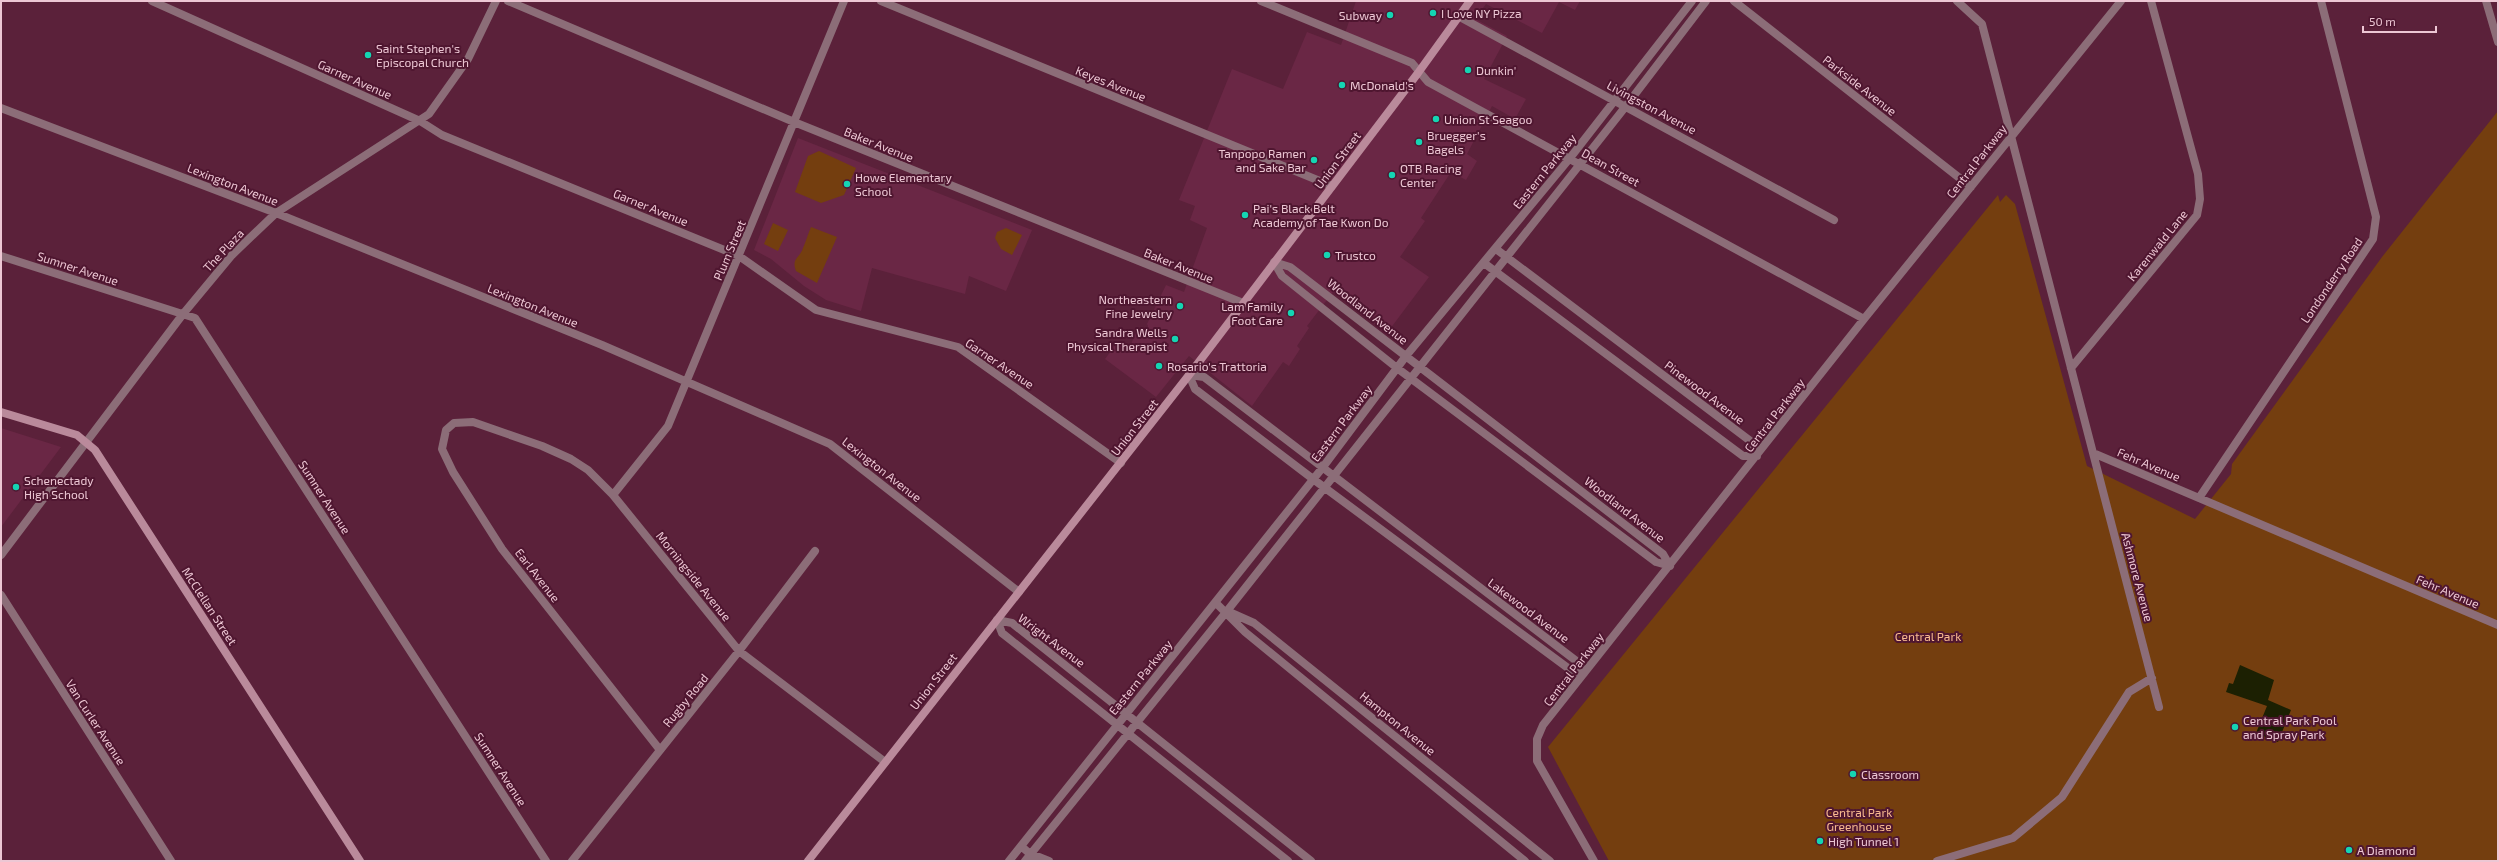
<svg xmlns="http://www.w3.org/2000/svg" width="2499" height="862" font-family="'Exo 2',sans-serif">
	<style>
		.built { fill: #6a2745 }
		.green { fill: #743e0f }
		.water { fill: #1c2002 }
		.lines { fill: none; stroke-linecap: round; stroke-linejoin: round }
		.street { stroke: #8c6d78; stroke-width: 8 }
		.secondary { stroke: #ba8a9b; stroke-width: 8 }
		.poi-dot { fill: #14d5b3; stroke: #4f1630; stroke-width: 1.5 }
		.labels { text-anchor: middle; dominant-baseline: central; stroke-width: 4; stroke-linejoin: round; paint-order: stroke }
		.poi-label { font-size: 12px; fill: #edc7d4; stroke: #4f1630; text-anchor: start }
		.street-label { font-size: 12px; fill: #edc7d4; stroke: #4f1630 }
		.park-label { font-size: 12px; fill: #f9bb90; stroke: #4f1630 }
	</style>
	<rect width="100%" height="100%" fill="#5b213a"/>
	<path class="built" d="M1356 1H1580L1575 10 1559 2 1542 33 1486 4 1475 19 1507 36 1484 79 1526 99 1515 119 1492 106 1467 154 1477 161 1466 180 1451 172 1421 218 1425 221 1400 257 1429 277 1387 333 1333 292 1307 326 1309 328 1297 346 1300 349 1289 366 1283 362 1252 406 1189 356 1156 397 1105 359 1117 343 1129 350 1135 334 1143 337 1148 326 1147 324 1166 285 1184 292 1207 228 1190 220 1195 206 1179 200 1232 69 1283 89 1307 32 1341 45Z
		M798 138 1032 230 1006 291 969 276 965 294 872 268 861 311 826 300 804 286 771 259 754 250Z
		M1 428 61 447 1 527Z"/>
	<path class="green" d="M2498 111V861H1609L1548 747 1998 195 2000 202 2006 195 2015 204 2087 466 2195 519 2231 474 2232 464 2382 257Z
		M819 151 856 168 844 195 821 203 795 192 808 156Z
		M773 223 788 230 778 251 764 244Z
		M811 227 837 237 817 283 796 271C791 258 800 258 803 248 806 241 808 234 811 227Z
		M1006 228 1022 235 1012 255 1001 249 995 238 997 232Z"/>
	<path class="water" d="M2240 665 2274 680 2268 700 2291 710 2278 742 2256 733 2267 706 2226 692 2229 683 2233 684Z"/>
	<g class="lines">
		<path class="street" d="M152 1 420 121 442 135 739 256 816 310 958 347 1121 463
			M508 1 794 122 1243 303
			M881 1 1332 186
			M1261 1 1412 63 1428 82 1864 319
			M1734 1 1971 187
			M1957 1 1982 24 2093 453 2498 625
			M2486 1 2498 42
			M1458 16 1834 220
			M1 108 276 213 602 345 830 444 1019 592
			M1 256 195 318 546 861
			M1274 262 1282 276 1397 368 1656 562 1670 566
			M1274 262 1290 267 1663 554 1670 566
			M1484 263 1743 456H1757L1753 443 1496 249
			M2071 368 2197 215 2200 199 2198 174 2151 1
			M1189 375 1204 377 1579 663 1584 673
			M1189 375 1195 389 1313 479 1572 671 1584 673
			M2093 453 2159 707
			M613 495 668 426 844 1
			M2199 498 2373 239 2376 217 2321 1
			M1 555 183 314 232 255 276 213 429 114 468 59 496 1
			M1 595 171 861
			M1216 603 1245 632 1525 861
			M1227 611 1254 623 1550 861
			M997 620 1012 623 1311 861
			M997 620 1002 633 1288 861
			M660 750 502 549 453 472 442 449 446 430 454 423 473 422 542 446 571 459 588 470 613 495 739 651 885 762
			M1021 846 1038 861
			M1034 855 1049 861
			M572 861 739 651 815 551
			M1009 861 1323 467 1406 356 1570 158 1692 1
			M1025 861 1227 611 1626 106 1706 1
			M1594 861 1537 761V739L1543 725 1864 319 2121 1
			M1937 861 2013 838 2062 797 2129 692 2152 678"/>
		<path class="secondary" d="M1 412 77 435 95 450 360 861
			M808 861 1189 375 1418 73 1470 1"/>
	</g>
	<g class="poi-dot">
		<circle cx="1433" cy="13" r="4"/>
		<circle cx="1390" cy="15" r="4"/>
		<circle cx="368" cy="55" r="4"/>
		<circle cx="1468" cy="70" r="4"/>
		<circle cx="1342" cy="85" r="4"/>
		<circle cx="1436" cy="119" r="4"/>
		<circle cx="1419" cy="142" r="4"/>
		<circle cx="1314" cy="160" r="4"/>
		<circle cx="1392" cy="175" r="4"/>
		<circle cx="847" cy="184" r="4"/>
		<circle cx="1245" cy="215" r="4"/>
		<circle cx="1327" cy="255" r="4"/>
		<circle cx="1180" cy="306" r="4"/>
		<circle cx="1291" cy="313" r="4"/>
		<circle cx="1175" cy="339" r="4"/>
		<circle cx="1159" cy="366" r="4"/>
		<circle cx="16" cy="487" r="4"/>
		<circle cx="2235" cy="727" r="4"/>
		<circle cx="1853" cy="774" r="4"/>
		<circle cx="1820" cy="841" r="4"/>
		<circle cx="2349" cy="850" r="4"/>
	</g>
	<g class="labels">
		<g class="poi-label">
			<text x="1441" y="13">I Love NY Pizza</text>
			<text x="1382" y="15" text-anchor="end">Subway</text>
			<text x="376" y="48">Saint Stephen's<tspan x="376" dy="14">Episcopal Church</tspan></text>
			<text x="1476" y="70">Dunkin'</text>
			<text x="1350" y="85">McDonald's</text>
			<text x="1444" y="119">Union St Seagoo</text>
			<text x="1427" y="135">Bruegger's<tspan x="1427" dy="14">Bagels</tspan></text>
			<text x="1306" y="153" text-anchor="end">Tanpopo Ramen<tspan x="1306" dy="14">and Sake Bar</tspan></text>
			<text x="1400" y="168">OTB Racing<tspan x="1400" dy="14">Center</tspan></text>
			<text x="855" y="177">Howe Elementary<tspan x="855" dy="14">School</tspan></text>
			<text x="1253" y="208">Pai's Black Belt<tspan x="1253" dy="14">Academy of Tae Kwon Do</tspan></text>
			<text x="1335" y="255">Trustco</text>
			<text x="1172" y="299" text-anchor="end">Northeastern<tspan x="1172" dy="14">Fine Jewelry</tspan></text>
			<text x="1283" y="306" text-anchor="end">Lam Family<tspan x="1283" dy="14">Foot Care</tspan></text>
			<text x="1167" y="332" text-anchor="end">Sandra Wells<tspan x="1167" dy="14">Physical Therapist</tspan></text>
			<text x="1167" y="366">Rosario's Trattoria</text>
			<text x="24" y="480">Schenectady<tspan x="24" dy="14">High School</tspan></text>
			<text x="2243" y="720">Central Park Pool<tspan x="2243" dy="14">and Spray Park</tspan></text>
			<text x="1861" y="774">Classroom</text>
			<text x="1828" y="841">High Tunnel 1</text>
			<text x="2357" y="850">A Diamond</text>
		</g>
		<g class="street-label">
			<text transform="translate(355 79) rotate(24)">Garner Avenue</text>
			<text transform="translate(1111 83) rotate(22)">Keyes Avenue</text>
			<text transform="translate(1860 85) rotate(38)">Parkside Avenue</text>
			<text transform="translate(1652 107) rotate(28)">Livingston Avenue</text>
			<text transform="translate(879 144) rotate(22)">Baker Avenue</text>
			<text transform="translate(1337 160) rotate(-53)">Union Street</text>
			<text transform="translate(1976 161) rotate(-52)">Central Parkway</text>
			<text transform="translate(1611 167) rotate(29)">Dean Street</text>
			<text transform="translate(1544 171) rotate(-51)">Eastern Parkway</text>
			<text transform="translate(233 184) rotate(21)">Lexington Avenue</text>
			<text transform="translate(651 207) rotate(22)">Garner Avenue</text>
			<text transform="translate(2157 245) rotate(-51)">Karenwald Lane</text>
			<text transform="translate(223 250) rotate(-47)">The Plaza</text>
			<text transform="translate(729 250) rotate(-67)">Plum Street</text>
			<text transform="translate(1179 265) rotate(22)">Baker Avenue</text>
			<text transform="translate(78 268) rotate(18)">Sumner Avenue</text>
			<text transform="translate(2331 280) rotate(-56)">Londonderry Road</text>
			<text transform="translate(533 305) rotate(22)">Lexington Avenue</text>
			<text transform="translate(1368 311) rotate(38)">Woodland Avenue</text>
			<text transform="translate(1000 363) rotate(34)">Garner Avenue</text>
			<text transform="translate(1705 392) rotate(37)">Pinewood Avenue</text>
			<text transform="translate(1774 415) rotate(-52)">Central Parkway</text>
			<text transform="translate(1341 423) rotate(-53)">Eastern Parkway</text>
			<text transform="translate(1134 427) rotate(-52)">Union Street</text>
			<text transform="translate(2149 464) rotate(23)">Fehr Avenue</text>
			<text transform="translate(882 469) rotate(38)">Lexington Avenue</text>
			<text transform="translate(325 497) rotate(57)">Sumner Avenue</text>
			<text transform="translate(1625 509) rotate(38)">Woodland Avenue</text>
			<text transform="translate(538 575) rotate(52)">Earl Avenue</text>
			<text transform="translate(694 576) rotate(51)">Morningside Avenue</text>
			<text transform="translate(2138 577) rotate(75)">Ashmore Avenue</text>
			<text transform="translate(2448 591) rotate(23)">Fehr Avenue</text>
			<text transform="translate(210 606) rotate(57)">McClellan Street</text>
			<text transform="translate(1529 610) rotate(37)">Lakewood Avenue</text>
			<text transform="translate(1052 640) rotate(37)">Wright Avenue</text>
			<text transform="translate(1573 669) rotate(-52)">Central Parkway</text>
			<text transform="translate(1140 677) rotate(-51)">Eastern Parkway</text>
			<text transform="translate(933 681) rotate(-52)">Union Street</text>
			<text transform="translate(685 700) rotate(-51)">Rugby Road</text>
			<text transform="translate(96 722) rotate(57)">Van Curler Avenue</text>
			<text transform="translate(1398 723) rotate(39)">Hampton Avenue</text>
			<text transform="translate(501 769) rotate(57)">Sumner Avenue</text>
		</g>
		<g class="park-label">
			<text x="1928" y="636">Central Park</text>
			<text x="1859" y="812">Central Park<tspan x="1859" dy="14">Greenhouse</tspan></text>
		</g>
	</g>
	<rect width="2499" height="862" fill="none" stroke="#edc7d4" stroke-width="4"/>
	<path d="M2363 26v6h73v-6" fill="none" stroke="#edc7d4" stroke-width="2"/>
	<text x="2369" y="26" font-size="12" fill="#edc7d4" stroke="#4f1630" stroke-width="3" paint-order="stroke">50 m</text>
</svg>
